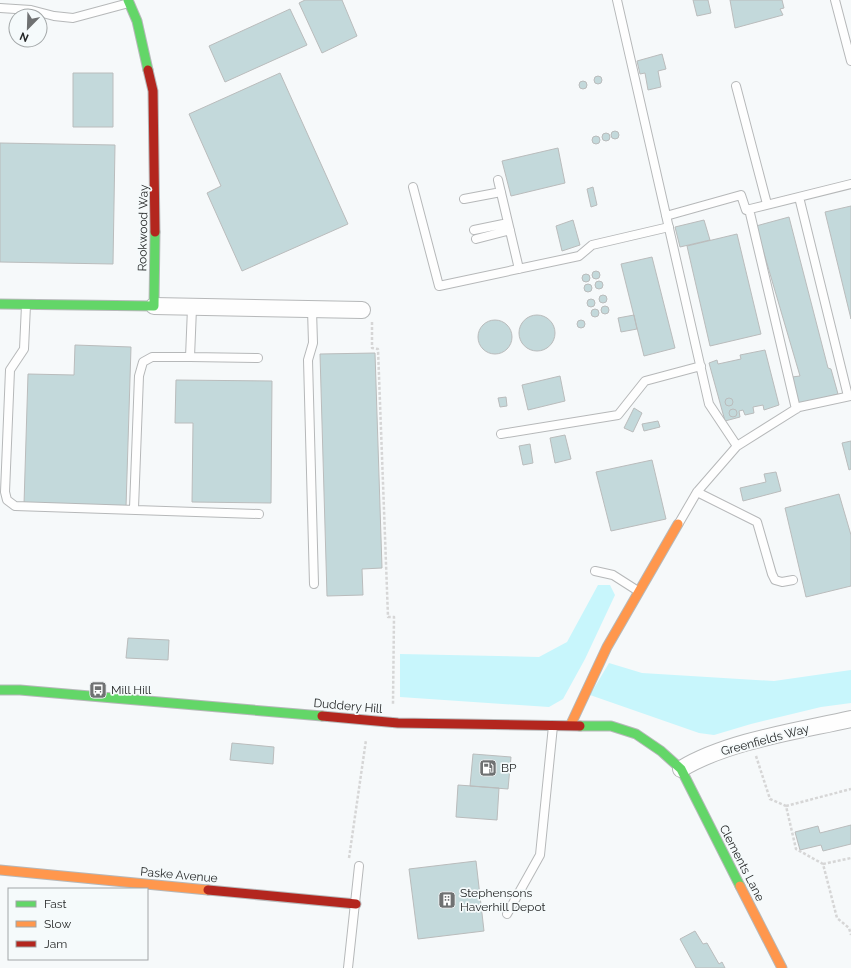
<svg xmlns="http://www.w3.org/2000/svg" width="851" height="968" font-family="Raleway,sans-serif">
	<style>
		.green { fill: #c8f6fc }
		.building { fill: #c3d9db; stroke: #babcbc }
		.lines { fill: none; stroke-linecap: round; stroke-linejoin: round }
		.lane-casing { stroke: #b6b8b9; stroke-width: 10 }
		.street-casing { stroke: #b6b8b9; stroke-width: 18 }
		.fast-casing { stroke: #b6b8b9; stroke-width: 11 }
		.slow-casing { stroke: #b6b8b9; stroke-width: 11 }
		.jam-casing { stroke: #b6b8b9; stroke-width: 11 }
		.path { stroke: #d6d6d6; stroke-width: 2.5; stroke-dasharray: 3 2; stroke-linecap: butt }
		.lane { stroke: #fefefe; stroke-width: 8 }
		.street { stroke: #fefefe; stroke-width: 16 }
		.fast { stroke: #63d668; stroke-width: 9 }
		.slow { stroke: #ff974d; stroke-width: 9 }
		.jam { stroke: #b3261e; stroke-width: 9 }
		.labels { text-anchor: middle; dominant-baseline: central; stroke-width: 3.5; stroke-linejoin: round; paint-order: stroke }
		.street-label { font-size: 12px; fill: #262828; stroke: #f5fafb }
		.poi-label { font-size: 12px; fill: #262828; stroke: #f5fafb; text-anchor: start }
	</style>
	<rect width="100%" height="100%" fill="#f6f9fa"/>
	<path class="green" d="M598 585H610L615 595 585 659 563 699 549 707 400 697V654L539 657 567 642Z
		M609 663 642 673 774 681 851 670V703L821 707 751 724 714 735 699 733 590 695Z"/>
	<path class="building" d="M305 0H342L357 36 322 53 299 3Z
		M693 0H708L711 13 697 16Z
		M730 0H782L784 8 780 9 783 15 735 28Z
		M290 9 307 45 225 82 209 46Z
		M662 54 666 69 658 71 661 87 648 90 645 73 640 74 637 61Z
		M73 73H113V127H73Z
		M280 73 348 224 242 271 207 193 221 186 189 114Z
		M594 80a4 4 0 1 1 8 0a4 4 0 1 1-8 0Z
		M579 85a4 4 0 1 1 8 0a4 4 0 1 1-8 0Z
		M611 135a4 4 0 1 1 8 0a4 4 0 1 1-8 0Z
		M602 137a4 4 0 1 1 8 0a4 4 0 1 1-8 0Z
		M592 140a4 4 0 1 1 8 0a4 4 0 1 1-8 0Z
		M0 143 115 145 113 264 0 262Z
		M558 148 565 183 511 196 502 161Z
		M593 187 597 205 591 207 587 189Z
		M851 206V319L825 212Z
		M789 217 828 368 831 369 838 394 795 405 792 377 800 376 756 226Z
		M573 220 580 245 562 251 556 226Z
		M704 220 710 240 680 247 675 227Z
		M737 234 761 334 710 346 687 246Z
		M652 257 675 348 644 356 621 264Z
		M592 275a4 4 0 1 1 8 0a4 4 0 1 1-8 0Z
		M582 278a4 4 0 1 1 8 0a4 4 0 1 1-8 0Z
		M595 285a4 4 0 1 1 8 0a4 4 0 1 1-8 0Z
		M584 288a4 4 0 1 1 8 0a4 4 0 1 1-8 0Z
		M599 299a4 4 0 1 1 8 0a4 4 0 1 1-8 0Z
		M587 303a4 4 0 1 1 8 0a4 4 0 1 1-8 0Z
		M601 310a4 4 0 1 1 8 0a4 4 0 1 1-8 0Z
		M591 313a4 4 0 1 1 8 0a4 4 0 1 1-8 0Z
		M519 333a18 18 0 1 1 36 0a18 18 0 1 1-36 0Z
		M634 315 637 329 621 332 618 318Z
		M577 324a4 4 0 1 1 8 0a4 4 0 1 1-8 0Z
		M478 337a17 17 0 1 1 34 0a17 17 0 1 1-34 0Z
		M75 345 131 347 126 507 24 504 28 374 74 375Z
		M765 350 779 405 764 410 763 405 753 407 754 413 745 415 743 410 739 411 740 417 725 421 709 363 717 360 718 364 741 359 740 355Z
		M375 353 382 568 362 569 363 595 327 596 320 354Z
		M560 376 565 401 528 410 522 385Z
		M176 380 272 381 271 503 192 502 193 423H175Z
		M506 397 507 406 500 407 498 398Z
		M725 402a4 4 0 1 1 8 0a4 4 0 1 1-8 0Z
		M634 408 642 413 633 432 624 428Z
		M729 413a4 4 0 1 1 8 0a4 4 0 1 1-8 0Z
		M658 421 660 427 644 431 642 424Z
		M565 435 571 459 555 463 550 438Z
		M851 441V469L849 470 842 443Z
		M530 444 533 463 523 465 519 446Z
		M652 460 666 519 611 531 596 472Z
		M776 472 781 491 743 501 740 488 766 482 764 474Z
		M839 494 851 535V586L806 597 785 508Z
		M128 638 169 640 168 660 126 658Z
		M232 743 274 747 273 764 230 760Z
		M473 754 511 757 508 789 470 786Z
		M458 785 499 788 497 820 456 817Z
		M851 825V844L823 851 821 845 800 850 795 832 818 826 820 833Z
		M476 861 484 931 418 939 409 869Z
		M695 931 703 944 707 943 719 964 722 962 725 968H696L680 939Z"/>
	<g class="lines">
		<defs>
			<path id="lane" d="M617 0 709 404 737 446
				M835 0 851 61
				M0 8 31 10 54 16 73 18 129 3
				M736 86 767 204
				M498 180 519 269
				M413 187 439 286 579 256 592 245 669 227
				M799 197 848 396
				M464 199 501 192
				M749 209 796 409
				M666 216 741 195 746 210 851 184
				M474 230 508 223
				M476 239 510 230
				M26 305 24 349 10 370 5 492 7 500 15 506 259 514
				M192 308 190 357 258 358
				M312 310 313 343 308 360 314 584
				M501 434 618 415 645 381 701 366
				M697 492 757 522 772 574 775 580 782 582 793 580
				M134 508 139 376 143 362 152 357H190
				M679 523 697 492 737 446 799 407 851 396
				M595 571 613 575 638 591
				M507 914 540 855 553 726
				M348 968 359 866"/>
			<path id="street" d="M154 306 362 310
				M681 769C727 741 798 731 851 719"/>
			<path id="fast" d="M128 0 137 21 148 70
				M0 304 154 306 155 232
				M0 690H20L322 716
				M580 726H611L636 734 661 751 681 769 740 886"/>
			<path id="slow" d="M571 724 607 647 678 524
				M0 870 208 890
				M740 886 782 968"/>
			<path id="jam" d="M148 70 153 91 155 232
				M322 716 398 723 580 726
				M208 890 356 904"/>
		</defs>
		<use href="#lane" class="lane-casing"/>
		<use href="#street" class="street-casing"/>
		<use href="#fast" class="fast-casing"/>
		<use href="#slow" class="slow-casing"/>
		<use href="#jam" class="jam-casing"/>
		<path class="path" d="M372 322V348L378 349 388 617H394L393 704
			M756 756 770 799 786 806 796 849 823 864 837 918 849 928 851 935
			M786 806 851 789
			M349 858 366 740
			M823 864 851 858"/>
		<use href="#lane" class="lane"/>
		<use href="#street" class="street"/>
		<use href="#fast" class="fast"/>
		<use href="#slow" class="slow"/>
		<use href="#jam" class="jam"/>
	</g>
	<defs>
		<symbol id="bus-square" viewBox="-11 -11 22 22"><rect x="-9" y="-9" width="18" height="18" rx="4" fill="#6f7172" stroke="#f5fafb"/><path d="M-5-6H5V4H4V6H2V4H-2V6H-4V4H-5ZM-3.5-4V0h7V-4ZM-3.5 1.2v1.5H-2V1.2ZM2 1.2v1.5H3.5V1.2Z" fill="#fff"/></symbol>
		<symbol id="fuel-square" viewBox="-11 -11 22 22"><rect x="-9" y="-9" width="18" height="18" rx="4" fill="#6f7172" stroke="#f5fafb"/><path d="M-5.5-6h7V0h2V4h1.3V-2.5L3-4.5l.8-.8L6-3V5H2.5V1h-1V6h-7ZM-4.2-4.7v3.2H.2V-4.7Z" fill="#fff"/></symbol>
		<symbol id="building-square" viewBox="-11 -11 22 22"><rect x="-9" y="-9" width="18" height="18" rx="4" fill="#6f7172" stroke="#f5fafb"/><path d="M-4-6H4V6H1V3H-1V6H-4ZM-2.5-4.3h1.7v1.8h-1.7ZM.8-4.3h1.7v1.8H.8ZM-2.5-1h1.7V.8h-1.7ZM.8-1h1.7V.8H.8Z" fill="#fff"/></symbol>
	</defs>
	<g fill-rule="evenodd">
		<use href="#bus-square" x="88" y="680" width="20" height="20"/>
		<use href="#fuel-square" x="478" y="758" width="20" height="20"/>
		<use href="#building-square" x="437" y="890" width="20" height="20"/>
	</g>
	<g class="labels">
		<g class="street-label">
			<text transform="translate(143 228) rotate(-89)">Rookwood Way</text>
			<text transform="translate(348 706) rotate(5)">Duddery Hill</text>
			<text transform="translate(765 740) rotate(-15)">Greenfields Way</text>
			<text transform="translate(742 863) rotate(63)">Clements Lane</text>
			<text transform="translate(179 875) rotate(5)">Paske Avenue</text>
		</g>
		<g class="poi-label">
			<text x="111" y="690">Mill Hill</text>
			<text x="501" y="768">BP</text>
			<text x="460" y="893">Stephensons<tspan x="460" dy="14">Haverhill Depot</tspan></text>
		</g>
	</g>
	<rect x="8" y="888" width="140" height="72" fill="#f5fafb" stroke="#a2a6a7"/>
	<rect x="16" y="901" width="20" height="6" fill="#63d668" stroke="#a2a6a7"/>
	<text x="44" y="908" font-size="12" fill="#262828">Fast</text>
	<rect x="16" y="921" width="20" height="6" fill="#ff974d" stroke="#a2a6a7"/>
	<text x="44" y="928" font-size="12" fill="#262828">Slow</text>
	<rect x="16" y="941" width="20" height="6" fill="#b3261e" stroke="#a2a6a7"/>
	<text x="44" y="948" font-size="12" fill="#262828">Jam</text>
	<g transform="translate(28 28) rotate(203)"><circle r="19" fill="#f5fafb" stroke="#a2a6a7"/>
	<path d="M0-3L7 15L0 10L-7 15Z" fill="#6f7172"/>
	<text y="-6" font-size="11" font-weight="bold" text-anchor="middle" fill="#262828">N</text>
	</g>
</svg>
